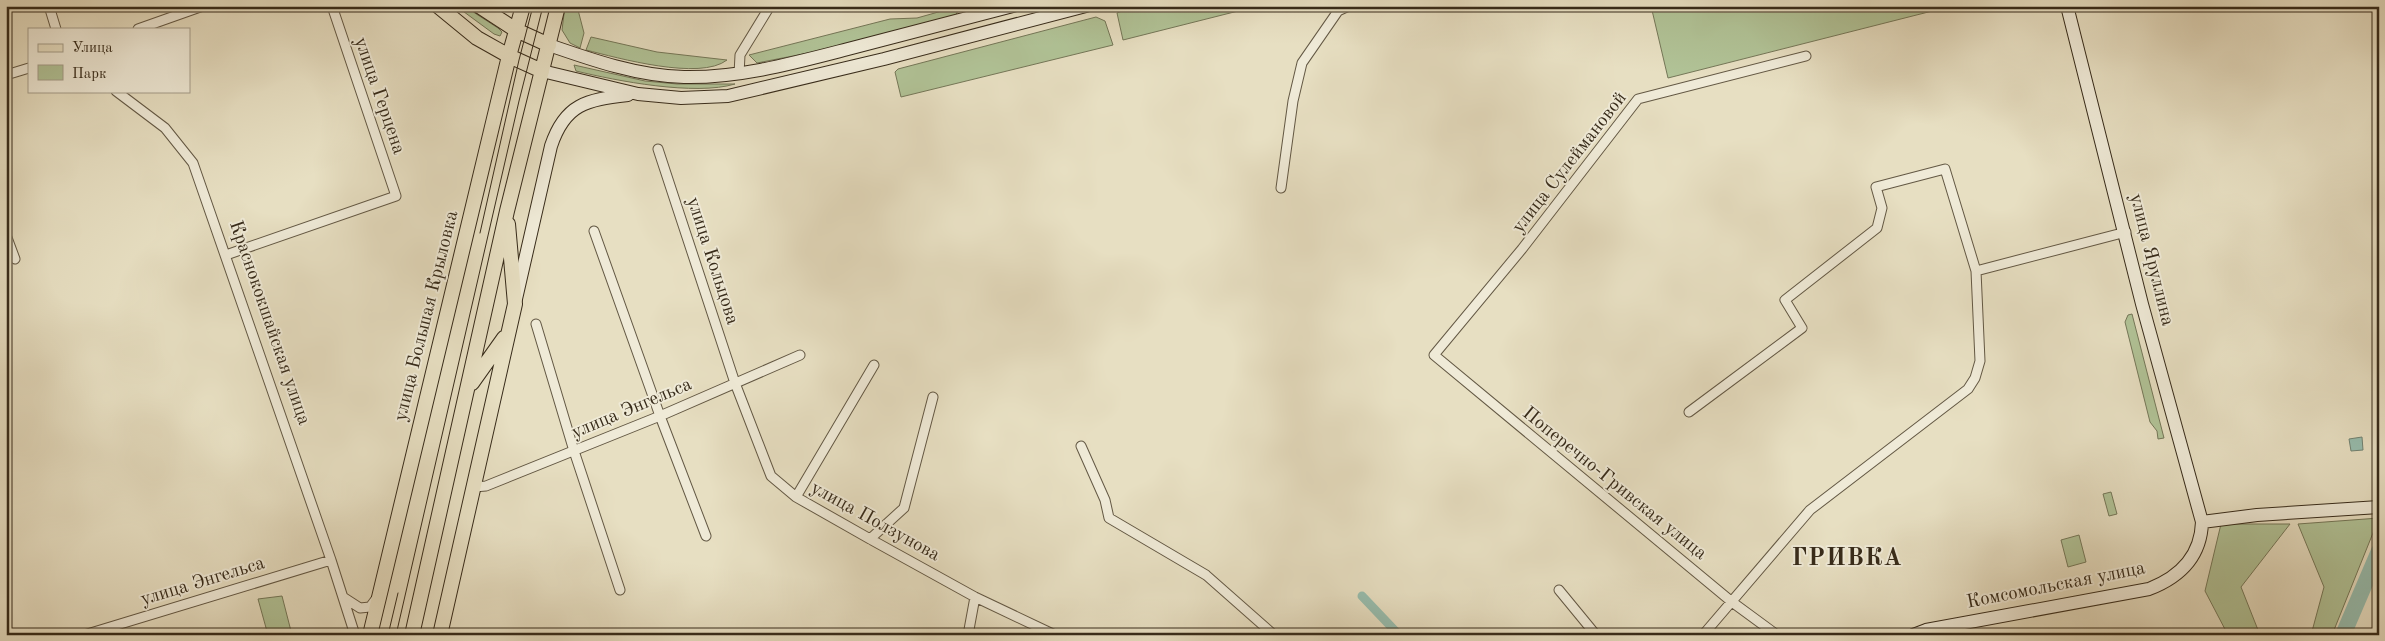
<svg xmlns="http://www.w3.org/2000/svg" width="2385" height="641" font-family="'Old Standard TT',serif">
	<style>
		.green { fill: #b1c397; stroke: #747758 }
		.water { fill: #97bdae; stroke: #718373 }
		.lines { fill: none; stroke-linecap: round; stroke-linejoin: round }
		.canal { stroke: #97bdae; stroke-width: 9 }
		.river { stroke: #97bdae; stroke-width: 16 }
		.street-casing { stroke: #635844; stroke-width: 11 }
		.secondary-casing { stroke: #372b1a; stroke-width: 14 }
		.primary-casing { stroke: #372b1a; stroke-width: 16 }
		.street { stroke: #efead7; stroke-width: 9 }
		.secondary { stroke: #efead7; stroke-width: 12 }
		.primary { stroke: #e7dfc2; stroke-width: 14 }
		.tram { stroke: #372b1a; stroke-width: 1 }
		.labels { text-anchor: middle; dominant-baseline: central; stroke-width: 4; stroke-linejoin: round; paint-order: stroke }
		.street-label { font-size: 19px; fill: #372b1a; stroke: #efead7 }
		.district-label { font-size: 24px; font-weight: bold; letter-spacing: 1px; fill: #372b1a; stroke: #efead7 }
	</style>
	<rect width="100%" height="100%" fill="#e7dfc2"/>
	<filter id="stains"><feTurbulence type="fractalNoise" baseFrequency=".004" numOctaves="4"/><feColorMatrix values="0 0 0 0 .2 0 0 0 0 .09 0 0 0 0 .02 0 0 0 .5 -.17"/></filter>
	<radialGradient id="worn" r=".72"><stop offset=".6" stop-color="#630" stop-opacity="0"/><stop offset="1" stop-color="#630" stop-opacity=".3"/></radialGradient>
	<path class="green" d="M456 6H464L498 28 502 32 500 36 494 34Z
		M565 6H577L584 33 580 48 570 43 562 30Z
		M1134 6H1249L1250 8 1123 40 1117 13Z
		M1651 6H1952L1668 78Z
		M956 7 958 11 955 16 813 52 757 63 749 55 890 19 917 18Z
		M1096 17 1105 21 1113 45 901 97 895 72 898 69Z
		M591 37 657 52 727 60C700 81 618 58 586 50Z
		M574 65 645 81 677 84H735C695 96 617 81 576 71Z
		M2132 314 2164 438 2158 439 2157 431 2150 422 2125 322 2128 315Z
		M2111 492 2117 514 2109 516 2103 494Z
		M2379 518 2332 635H2311L2324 587 2298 524Z
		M2221 524H2290L2241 587 2260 635H2228L2205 591Z
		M2079 535 2086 562 2068 567 2061 540Z
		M282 596 292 635H268L258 599Z"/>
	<path class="water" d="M2362 437 2363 450 2351 451 2349 439Z"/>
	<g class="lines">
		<path class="canal" d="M1362 596 1399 635"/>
		<path class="river" d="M2343 635 2379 551"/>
		<defs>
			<path id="street" d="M49 6 56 29
				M138 29 203 6
				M739 74 740 55 770 6
				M6 75 29 68
				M116 91 165 128 193 163 331 560 355 635
				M658 149 735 383 771 476 796 497 870 539 975 597 1055 635
				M1281 188 1293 101 1302 63 1338 11 1349 6
				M594 231 660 416 706 536
				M6 235 15 259
				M226 255 396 196 332 6
				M1976 271 2126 232
				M536 324 574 451 620 590
				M1689 412 1802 328 1785 300 1877 228 1882 208 1876 187 1945 169 1976 271 1980 361 1975 378 1968 389 1810 510 1703 635
				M1081 446 1105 500 1109 518 1206 575 1274 635
				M474 487 486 486 660 416 800 355
				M796 497 874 365
				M870 539 904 508 933 397
				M1559 590 1596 635
				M343 597 360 608 370 607 376 599
				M84 635 331 560
				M968 635 975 597
				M1777 635 1732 602 1434 355 1522 249 1638 99 1806 56"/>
			<path id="secondary" d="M549 45C592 60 638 76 684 77 740 78 794 63 848 49 903 35 958 20 1013 6
				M542 71 638 94 681 98 728 96 884 59 1086 6
				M516 299 551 146C565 104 586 100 628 95
				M2202 522 2257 515 2379 507
				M1913 635 1926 630 2149 589C2180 577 2201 556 2202 522L2142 304 2067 6"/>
			<path id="primary" d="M438 6 477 38 509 56 542 71
				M479 6 516 30 549 45
				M472 383 504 338
				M370 635 509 56 523 6
				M412 635 507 211 558 6
				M440 635 515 304 508 224"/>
		</defs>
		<use href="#street" class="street-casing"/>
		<use href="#secondary" class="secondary-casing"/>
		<use href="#primary" class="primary-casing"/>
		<use href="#street" class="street"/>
		<use href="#secondary" class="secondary"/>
		<use href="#primary" class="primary"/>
		<path class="tram" d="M480 233 519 60 533 6
			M388 635 398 593
			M396 635 519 101 543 6"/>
	</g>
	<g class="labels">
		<g class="street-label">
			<text transform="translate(379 96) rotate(71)">улица Герцена</text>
			<text transform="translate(1570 163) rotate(-52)">улица Сулеймановой</text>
			<text transform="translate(2151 260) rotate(76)">улица Яруллина</text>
			<text transform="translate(712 261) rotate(72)">улица Кольцова</text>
			<text transform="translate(427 316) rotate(-76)">улица Большая Крыловка</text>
			<text transform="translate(269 323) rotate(71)">Краснококшайская улица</text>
			<text transform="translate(632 409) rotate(-23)">улица Энгельса</text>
			<text transform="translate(1614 484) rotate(39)">Поперечно-Гривская улица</text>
			<text transform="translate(875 522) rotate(29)">улица Ползунова</text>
			<text transform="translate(203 582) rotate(-17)">улица Энгельса</text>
			<text transform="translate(2056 586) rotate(-11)">Комсомольская улица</text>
		</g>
		<g class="district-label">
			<text x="1847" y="559">ГРИВКА</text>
		</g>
	</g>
	<rect width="2385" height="641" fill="none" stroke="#e7dfc2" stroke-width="25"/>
	<rect x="8" y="8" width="2370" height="626" fill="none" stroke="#372b1a" stroke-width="2.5"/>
	<rect x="12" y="12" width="2360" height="616" fill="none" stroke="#372b1a"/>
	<rect x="28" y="28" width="162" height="65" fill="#efead7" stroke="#a59e8b"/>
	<rect x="38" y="44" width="25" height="8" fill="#e7dfc2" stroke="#a59e8b"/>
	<text x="72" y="52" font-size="15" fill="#372b1a">Улица</text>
	<rect x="38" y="65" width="25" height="15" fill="#b1c397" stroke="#a59e8b"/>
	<text x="72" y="78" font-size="15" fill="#372b1a">Парк</text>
	<rect width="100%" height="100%" filter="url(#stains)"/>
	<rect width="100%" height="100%" fill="url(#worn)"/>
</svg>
